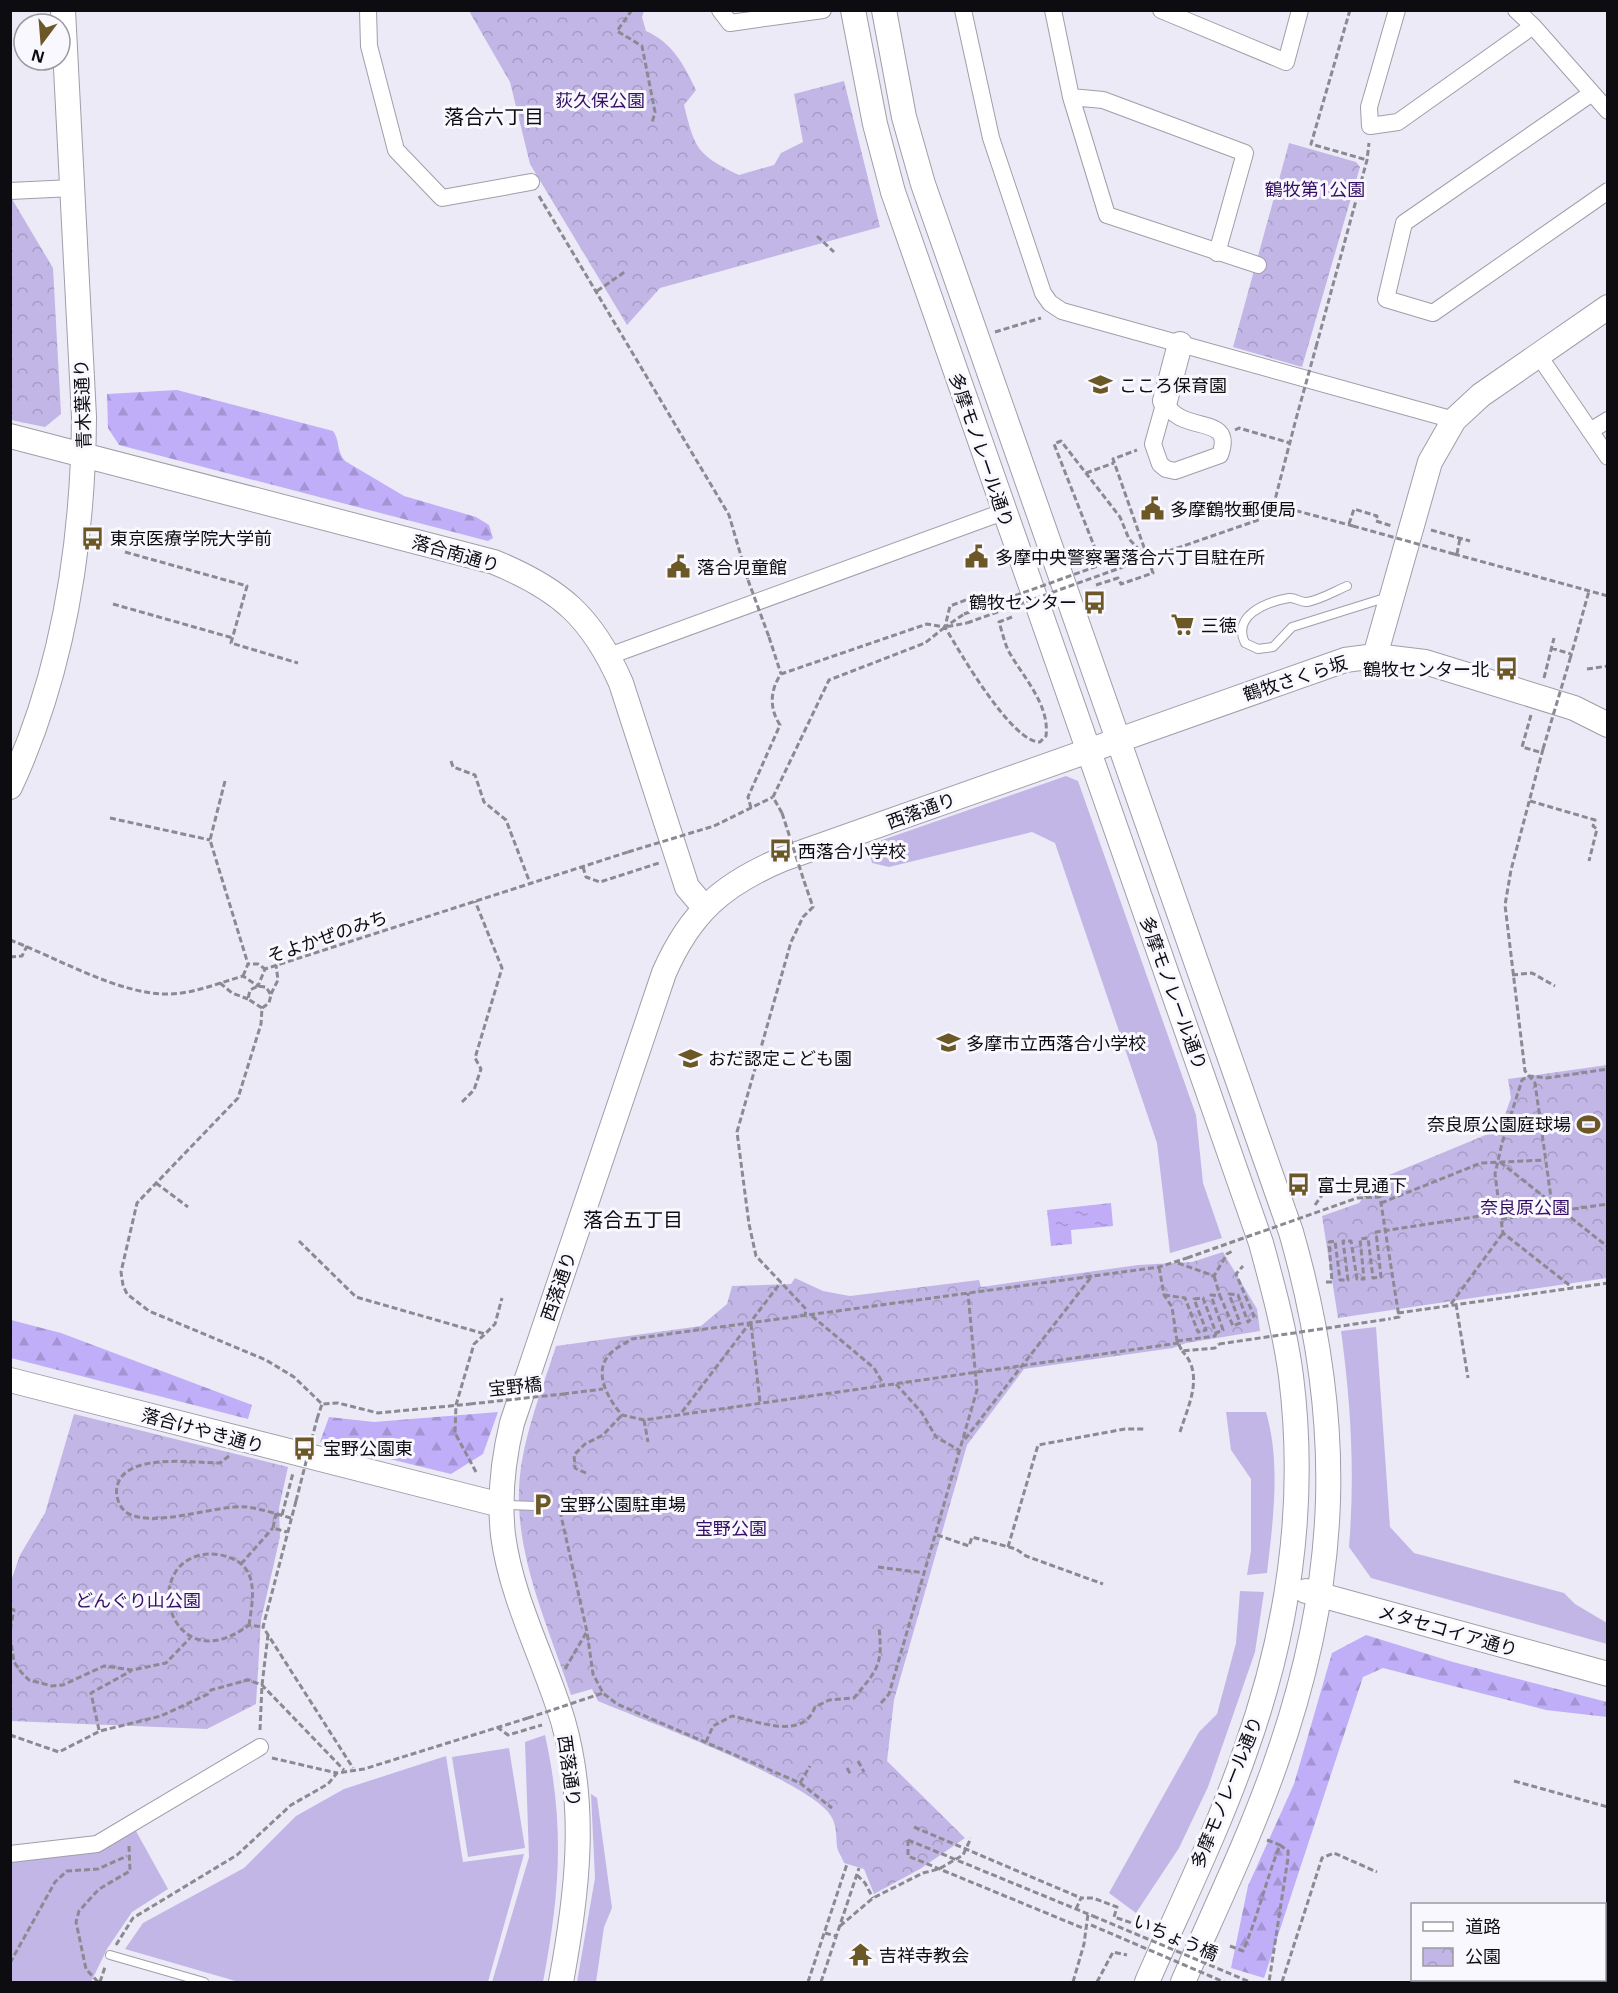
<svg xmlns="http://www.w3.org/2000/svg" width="1618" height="1993" font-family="'Open Sans','Noto Sans JP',sans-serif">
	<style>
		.green { fill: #c2b6e6 }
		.forest { fill: url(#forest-firs) }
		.park { fill: url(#park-crowns) }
		.water { fill: url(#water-ripples) }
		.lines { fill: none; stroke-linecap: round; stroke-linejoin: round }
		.lane-casing { stroke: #a09ea9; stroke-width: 10 }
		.street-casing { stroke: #a09ea9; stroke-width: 18 }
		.secondary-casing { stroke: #a09ea9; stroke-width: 26 }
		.path { stroke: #8b8a92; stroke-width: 3; stroke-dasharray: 6 3; stroke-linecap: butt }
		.lane { stroke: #fff; stroke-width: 8 }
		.street { stroke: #fff; stroke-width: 16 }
		.secondary { stroke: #fff; stroke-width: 24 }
		.path-bridge { stroke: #8b8a92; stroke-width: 3; stroke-dasharray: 6 3; stroke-linecap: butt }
		.labels { text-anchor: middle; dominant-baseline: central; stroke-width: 6; stroke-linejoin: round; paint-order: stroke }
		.park-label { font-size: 18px; fill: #340f65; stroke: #f9f8ff }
		.poi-label { font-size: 18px; fill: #0d0c10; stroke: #f9f8ff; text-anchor: start }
		.street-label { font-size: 18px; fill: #0d0c10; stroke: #f9f8ff }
		.neighbourhood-label { font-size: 20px; fill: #0d0c10; stroke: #f9f8ff }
	</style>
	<defs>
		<pattern id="forest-firs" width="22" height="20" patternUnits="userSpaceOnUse" patternTransform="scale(1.5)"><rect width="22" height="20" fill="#c1aef8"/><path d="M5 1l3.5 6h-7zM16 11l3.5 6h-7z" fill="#a594d4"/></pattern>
		<pattern id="park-crowns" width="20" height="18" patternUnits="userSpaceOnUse" patternTransform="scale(1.5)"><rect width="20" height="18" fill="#c2b6e6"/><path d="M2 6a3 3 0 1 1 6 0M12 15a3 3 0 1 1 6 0" fill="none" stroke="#a69bc4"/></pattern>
		<pattern id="water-ripples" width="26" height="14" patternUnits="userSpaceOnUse" patternTransform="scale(1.5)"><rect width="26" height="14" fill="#c1adf7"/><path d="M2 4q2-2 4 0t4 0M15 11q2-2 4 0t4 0" fill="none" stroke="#a594d3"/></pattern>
	</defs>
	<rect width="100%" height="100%" fill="#eceaf6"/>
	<path class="green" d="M1066 776 1078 781 1196 1115 1203 1183 1222 1238 1170 1253 1157 1143 1055 843 1032 832 889 867 872 863 868 845Z
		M1376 1327 1390 1527 1414 1553 1564 1593 1575 1604 1607 1623V1644L1371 1578 1349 1547C1355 1474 1351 1404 1341 1331Z
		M1226 1412H1266C1281 1463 1273 1521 1267 1573L1247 1575 1251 1551V1479L1231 1450Z
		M1240 1591 1264 1592 1255 1652 1208 1787 1179 1848 1136 1913 1109 1893 1199 1732 1217 1714 1236 1643Z
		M545 1735C565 1826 560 1892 543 1982H492L529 1857 525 1742Z
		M509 1748 525 1848 468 1857 452 1757Z
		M446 1756 463 1862 524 1854 488 1982H239L125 1949 143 1923 244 1868 296 1816 344 1789Z
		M591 1794 597 1798 612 1908 604 1927 596 1982H577L595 1878Z
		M136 1831 168 1889 132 1912 107 1949 91 1982H11L10 1862 99 1852Z"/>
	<path class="forest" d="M177 390 333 431C340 440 336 451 345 461L404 496 476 517 489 525 493 538 488 541 119 445 108 428 107 394Z
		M11 1320 61 1333 252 1405 248 1419 11 1358Z
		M498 1412 483 1454 451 1474 320 1442 329 1417 374 1422Z
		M1366 1635 1453 1662 1607 1702V1717L1546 1710 1383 1668 1363 1677 1264 1978 1231 1968 1248 1886 1294 1784 1332 1653Z"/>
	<path class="park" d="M469 11H644L642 17 646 31C673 43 684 65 696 90L684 105C695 150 698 155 739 175L774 165 781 153 803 142 794 94 844 81 880 227 660 288 627 325 530 164 510 82Z
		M1289 143 1356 162 1360 167 1302 367 1233 347Z
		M12 199 53 268 61 414 45 427 11 420Z
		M1607 1065V1278L1338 1318 1322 1216 1359 1203 1377 1180 1500 1129 1511 1098 1508 1079Z
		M1223 1252 1257 1309 1260 1331 1186 1343 1173 1348 1024 1369 967 1445 894 1700 887 1761 965 1838 920 1869 874 1894 864 1869 844 1863C842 1857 838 1852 837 1847 836 1836 837 1826 831 1816 810 1781 643 1720 598 1701L592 1689 571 1695C550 1631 517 1561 519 1492 520 1443 541 1393 556 1346L701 1326 727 1304 732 1286 791 1284 795 1278 823 1291 850 1296 979 1280 981 1287 1138 1265 1192 1262Z
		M74 1414 288 1467 279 1508 280 1537 261 1620 256 1704 207 1729 11 1721V1581L20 1555 45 1513Z"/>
	<path class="water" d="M1111 1203 1113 1226 1071 1230 1072 1244 1051 1246 1047 1210Z"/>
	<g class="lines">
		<defs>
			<path id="lane" d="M1347 586C1335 591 1320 600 1307 602 1301 603 1295 597 1289 598 1265 602 1232 616 1245 643L1258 649 1273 647 1292 627 1388 597
				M504 1505 537 1506
				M110 1955 204 1982"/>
			<path id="street" d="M368 10 369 46 396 150 442 198 531 182
				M720 10 730 23 823 10
				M963 10 991 138 1043 293 1050 303 1062 311 1454 420
				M1053 10 1071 97 1107 215 1258 265
				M1161 10 1286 62 1300 10
				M1397 10 1369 107 1370 126 1398 122 1533 26
				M1516 10 1533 26 1608 111
				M1592 93 1404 223 1386 299 1433 313 1608 191
				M1071 97 1103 100 1245 153 1217 253
				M10 191 72 188
				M1539 356 1608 457
				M1165 401C1179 436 1236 412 1220 455L1175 471 1166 469 1160 464 1153 444Z
				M1590 431 1608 420
				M609 656 1003 512
				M10 1854 97 1844 260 1747"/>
			<path id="secondary" d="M853 10 875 124 893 192 1261 1243C1273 1287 1285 1331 1291 1376 1307 1504 1288 1632 1245 1752 1218 1830 1180 1906 1147 1982
				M884 10 904 117 923 184 1291 1232C1345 1420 1341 1580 1275 1765 1249 1839 1214 1911 1183 1982
				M1165 401 1180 344
				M10 436 494 562C560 589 592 617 621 683L687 887 704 907
				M1375 656 1430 462 1454 420 1481 395 1608 307
				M10 787C64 671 83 544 84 417L63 10
				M10 1380 501 1505
				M1306 1591 1608 1674
				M561 1982C577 1896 588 1808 563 1721 545 1661 511 1598 503 1535 499 1497 503 1460 512 1423L664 973C690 913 723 884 783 859L1345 660 1375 656 1425 662 1574 708 1608 725"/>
		</defs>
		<use href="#lane" class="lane-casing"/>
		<use href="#street" class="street-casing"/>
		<use href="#secondary" class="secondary-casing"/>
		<path class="path" d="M632 10 617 31 642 46 655 112 652 123
			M1350 10 1311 144 1367 160
			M539 196 729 515 748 580
			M817 236 834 252
			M597 291 626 271
			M995 332 1041 318
			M1316 347 1367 160 1369 143
			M1235 430 1239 428 1290 443
			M1086 473 1114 463
			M1271 515 1296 419
			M1349 524 1354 509 1377 516 1376 521 1392 526
			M1431 530 1470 541
			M125 552 247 586 231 643 298 663
			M1131 554 1146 558
			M1454 554 1608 596
			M1457 554 1460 538
			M1087 561 1098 556 1054 444 1061 441 1120 517 1129 539 1148 559
			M1134 563 1290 509 1353 526
			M1096 585 1118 578 1121 584 1153 573 1113 459 1137 450
			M1004 596 983 603 979 595 950 606 945 627C959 651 1012 743 1040 742L1046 736C1050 704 1022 676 1008 650 1004 641 1002 631 999 622L1012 617
			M113 604 233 638
			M769 637 781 674
			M1551 648 1571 654
			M1570 659 1589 591
			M1587 669 1608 666
			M1544 678 1554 638
			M1531 715 1522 747 1543 753
			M1543 749 1511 870 1505 905 1525 1071 1535 1083 1552 1205
			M451 761 453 767 475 775 484 802 506 820 530 883
			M225 781 210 840 248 964
			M1530 801 1595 820 1593 826 1597 829 1589 861
			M751 808 748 797 780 725C769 708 770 690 781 674L927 624 945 627 964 614
			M782 813 773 797 829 680 925 643 945 627 967 623
			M110 818 210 840
			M714 826 773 797
			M583 867 586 877 600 882 659 863
			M804 881 813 907 803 917 791 942 737 1132 749 1224 756 1256 806 1309 805 1316
			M10 940C58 958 121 996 171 994 195 993 219 983 243 976L258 986 265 969 628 852
			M10 957 22 956 27 946
			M1512 975 1532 973 1555 986
			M243 976 248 964H258L265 969
			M220 983 232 993 248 999
			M271 994 278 980 276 965
			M262 1008 248 999 250 990 258 986 266 987 271 995 269 1003 262 1008 261 1024 238 1098 137 1203 121 1272 123 1285 127 1294 149 1311 266 1360 294 1377 322 1404 338 1403 378 1413 470 1404
			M462 1102 474 1090 481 1069 475 1058 502 968 475 901
			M1500 1162 1608 1247
			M156 1183 188 1207
			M1357 1198 1380 1197 1399 1317 1389 1319
			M1381 1203 1481 1163 1545 1160
			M1315 1205 1331 1182 1367 1196
			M1500 1213 1495 1174 1502 1143 1522 1080 1529 1076 1547 1078 1608 1069
			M1501 1219 1608 1204
			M299 1241 356 1297 485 1334 495 1324 502 1298
			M1178 1263 1214 1276 1227 1254 1234 1250
			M1159 1267 1164 1295 1172 1307 1177 1341 1182 1351 1215 1348 1219 1344
			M1214 1276 1220 1296
			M1326 1282H1332L1329 1242 1335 1241 1340 1280H1348L1343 1241H1351L1357 1279H1364L1360 1239 1368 1238 1373 1278 1381 1277 1376 1232 1500 1213 1503 1233 1573 1288
			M1164 1295 1185 1298 1198 1332 1206 1330 1194 1299 1203 1298 1216 1333 1223 1330 1211 1295 1220 1296 1233 1326 1240 1323 1229 1294 1238 1295 1248 1322 1254 1316 1236 1274 1243 1266
			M1451 1304 1503 1233
			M1456 1304 1468 1378
			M1398 1313 1608 1283
			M812 1316 874 1368 884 1385
			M751 1324 760 1402
			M1177 1341 1215 1336 1216 1333
			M1179 1343 644 1420 622 1415C608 1399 591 1370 612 1352 617 1347 626 1343 632 1339L1159 1267 1187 1258
			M896 1384 922 1413 936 1437 959 1450
			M563 1394 603 1389
			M682 1412 781 1282
			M317 1419 322 1404
			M644 1420 648 1442
			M1180 1432C1188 1406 1205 1374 1182 1351
			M965 1439 1092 1276
			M229 1456 220 1463C193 1463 124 1452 117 1487 115 1495 119 1507 126 1512 151 1530 216 1504 247 1507 262 1509 277 1514 291 1518
			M476 1472 455 1433 456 1405 474 1344 485 1334
			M586 1473 575 1468 574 1455 585 1444 603 1435 622 1415
			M296 1501 263 1627 353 1768
			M560 1511 587 1632 593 1674 603 1693 617 1704 800 1783 832 1808
			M276 1513 273 1528 287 1532
			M282 1515 293 1473
			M937 1535 969 1546 972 1537 1016 1549 1026 1556 1103 1584
			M1008 1547 1038 1445 1125 1429H1144
			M241 1564 273 1528
			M878 1567 925 1573
			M10 1609 14 1610 10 1630
			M249 1625C252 1604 259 1574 237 1561 224 1554 211 1552 197 1556 141 1573 174 1681 249 1625L263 1627
			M10 1636 14 1662 21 1672 29 1680 52 1686 63 1685 104 1666 132 1670 166 1663 190 1638
			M565 1669 586 1633
			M881 1703 889 1694 977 1390 968 1293
			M497 1727 508 1735 542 1725
			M99 1730 91 1693 131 1671
			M260 1730 262 1685 268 1635
			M10 1735 59 1752 100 1731 161 1716 208 1694 211 1690 248 1680 262 1685 344 1770
			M706 1742 713 1726 732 1716C757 1721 803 1741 815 1707L829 1700 854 1698C878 1669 883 1665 879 1627
			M272 1758 337 1773
			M858 1761 864 1772
			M847 1768 851 1775
			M1514 1781 1608 1807
			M800 1783 810 1766
			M914 1827 1081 1898
			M908 1840V1856L1085 1929
			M908 1840 1093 1916
			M1267 1840 1280 1845
			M857 1875 865 1883 873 1898
			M1076 1909 1081 1898H1093L1117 1907 1114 1917 1138 1925
			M840 1926 873 1898 923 1873 939 1869 963 1855 971 1838
			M825 1933 836 1936
			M116 1945 133 1918 237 1855 291 1805 328 1784 337 1773 364 1769 528 1718
			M1230 1946 1243 1951C1258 1916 1266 1880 1280 1845L1288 1851V1858L1269 1982
			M10 1963 55 1882 67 1871 98 1869 127 1856
			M98 1982 86 1969 76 1922 79 1911 99 1889 130 1871 129 1846
			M100 1982 105 1967
			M808 1982 847 1864
			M821 1982 859 1868
			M1073 1982 1084 1944 1088 1914
			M1097 1982 1113 1952 1127 1955
			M1282 1982 1322 1858 1334 1853 1377 1872"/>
		<use href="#lane" class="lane"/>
		<use href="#street" class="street"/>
		<use href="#secondary" class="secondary"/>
		<path class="path-bridge" d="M1296 419 1316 347
			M1353 526 1454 554
			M748 580 769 637
			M964 614 1131 554
			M967 623 1134 563
			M1543 749 1570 659
			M782 813 804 881
			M628 852 714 826
			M1187 1258 1357 1198
			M1219 1344 1389 1319
			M470 1404 563 1394
			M296 1501 317 1419
			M528 1718 603 1693
			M1093 1916 1250 1982
			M1091 1925 1224 1982"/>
	</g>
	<defs>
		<symbol id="school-bare" viewBox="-9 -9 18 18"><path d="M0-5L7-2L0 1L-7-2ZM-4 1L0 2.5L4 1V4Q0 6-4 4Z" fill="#6c5826" stroke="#f9f8ff" stroke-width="2.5" paint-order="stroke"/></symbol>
		<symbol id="civic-bare" viewBox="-9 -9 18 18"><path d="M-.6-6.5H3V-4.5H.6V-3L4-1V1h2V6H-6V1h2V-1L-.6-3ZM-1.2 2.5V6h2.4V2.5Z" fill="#6c5826" stroke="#f9f8ff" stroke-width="2.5" paint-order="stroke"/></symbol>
		<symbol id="bus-bare" viewBox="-9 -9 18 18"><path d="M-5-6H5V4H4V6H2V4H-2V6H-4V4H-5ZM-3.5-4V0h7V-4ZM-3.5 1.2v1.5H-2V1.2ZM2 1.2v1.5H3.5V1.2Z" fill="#6c5826" stroke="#f9f8ff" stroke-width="2.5" paint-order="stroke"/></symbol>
		<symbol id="supermarket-bare" viewBox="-9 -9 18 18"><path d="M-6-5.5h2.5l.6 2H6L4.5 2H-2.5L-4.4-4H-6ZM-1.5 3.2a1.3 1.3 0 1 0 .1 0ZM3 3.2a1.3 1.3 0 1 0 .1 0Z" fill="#6c5826" stroke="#f9f8ff" stroke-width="2.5" paint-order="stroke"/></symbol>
		<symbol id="stadium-bare" viewBox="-9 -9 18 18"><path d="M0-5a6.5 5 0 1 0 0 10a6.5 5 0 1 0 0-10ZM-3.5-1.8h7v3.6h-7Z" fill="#6c5826" stroke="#f9f8ff" stroke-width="2.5" paint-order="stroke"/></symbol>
		<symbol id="parking-bare" viewBox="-9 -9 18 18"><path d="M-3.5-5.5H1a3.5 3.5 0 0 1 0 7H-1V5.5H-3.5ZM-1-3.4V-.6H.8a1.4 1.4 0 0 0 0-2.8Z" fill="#6c5826" stroke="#f9f8ff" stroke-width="2.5" paint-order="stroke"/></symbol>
		<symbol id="temple-bare" viewBox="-9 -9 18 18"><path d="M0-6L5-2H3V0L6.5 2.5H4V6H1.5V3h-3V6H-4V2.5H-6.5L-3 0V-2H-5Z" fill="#6c5826" stroke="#f9f8ff" stroke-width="2.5" paint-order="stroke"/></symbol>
	</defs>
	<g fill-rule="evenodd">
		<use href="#school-bare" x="1084" y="368" width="33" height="33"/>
		<use href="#civic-bare" x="1136" y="492" width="33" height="33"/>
		<use href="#bus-bare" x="76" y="522" width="33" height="33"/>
		<use href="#civic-bare" x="960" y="540" width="33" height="33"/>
		<use href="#civic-bare" x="662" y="550" width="33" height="33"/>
		<use href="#bus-bare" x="1078" y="586" width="33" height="33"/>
		<use href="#supermarket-bare" x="1166" y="608" width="33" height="33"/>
		<use href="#bus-bare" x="1490" y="652" width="33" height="33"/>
		<use href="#bus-bare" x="764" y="834" width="33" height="33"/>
		<use href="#school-bare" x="932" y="1026" width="33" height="33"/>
		<use href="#school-bare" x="674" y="1042" width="33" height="33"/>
		<use href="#stadium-bare" x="1572" y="1108" width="33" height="33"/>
		<use href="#bus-bare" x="1282" y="1168" width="33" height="33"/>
		<use href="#bus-bare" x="288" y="1432" width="33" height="33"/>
		<use href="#parking-bare" x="526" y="1488" width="33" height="33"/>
		<use href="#temple-bare" x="844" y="1938" width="33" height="33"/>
	</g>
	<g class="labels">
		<g class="park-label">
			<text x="600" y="100">荻久保公園</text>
			<text x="1315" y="189">鶴牧第1公園</text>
			<text x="1525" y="1207">奈良原公園</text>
			<text x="731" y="1528">宝野公園</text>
			<text x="138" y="1600">どんぐり山公園</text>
		</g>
		<g class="poi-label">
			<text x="1119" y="385">こころ保育園</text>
			<text x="1170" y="509">多摩鶴牧郵便局</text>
			<text x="110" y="538">東京医療学院大学前</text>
			<text x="995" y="557">多摩中央警察署落合六丁目駐在所</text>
			<text x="697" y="567">落合児童館</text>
			<text x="1077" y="602" text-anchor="end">鶴牧センター</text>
			<text x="1201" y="625">三徳</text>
			<text x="1489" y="669" text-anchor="end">鶴牧センター北</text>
			<text x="798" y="851">西落合小学校</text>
			<text x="966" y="1043">多摩市立西落合小学校</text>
			<text x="708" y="1058">おだ認定こども園</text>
			<text x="1571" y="1124" text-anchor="end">奈良原公園庭球場</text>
			<text x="1317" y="1185">富士見通下</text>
			<text x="323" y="1448">宝野公園東</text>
			<text x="560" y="1504">宝野公園駐車場</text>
			<text x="879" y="1955">吉祥寺教会</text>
		</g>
		<g class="street-label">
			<text transform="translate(82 404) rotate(-92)">青木葉通り</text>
			<text transform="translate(982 450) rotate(71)">多摩モノレール通り</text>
			<text transform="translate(456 553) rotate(16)">落合南通り</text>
			<text transform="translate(1295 678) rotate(-18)">鶴牧さくら坂</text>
			<text transform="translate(921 810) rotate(-20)">西落通り</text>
			<text transform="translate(327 936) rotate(-19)">そよかぜのみち</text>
			<text transform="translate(1174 993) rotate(70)">多摩モノレール通り</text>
			<text transform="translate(558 1286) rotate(-71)">西落通り</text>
			<text transform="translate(515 1386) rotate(-6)">宝野橋</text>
			<text transform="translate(203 1430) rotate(15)">落合けやき通り</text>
			<text transform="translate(1448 1630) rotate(16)">メタセコイア通り</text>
			<text transform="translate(570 1771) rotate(82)">西落通り</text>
			<text transform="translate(1226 1792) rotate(-68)">多摩モノレール通り</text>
			<text transform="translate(1176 1937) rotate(23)">いちょう橋</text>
		</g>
		<g class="neighbourhood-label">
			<text x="494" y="116">落合六丁目</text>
			<text x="633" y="1219">落合五丁目</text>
		</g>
	</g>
	<rect width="1618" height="1993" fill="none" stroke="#0d0c10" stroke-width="24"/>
	<rect x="1411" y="1903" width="195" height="78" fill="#f9f8ff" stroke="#9b9a9f" stroke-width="1.5"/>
	<rect x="1423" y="1922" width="30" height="9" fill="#ffffff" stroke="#9b9a9f" stroke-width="1.5"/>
	<text x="1465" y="1933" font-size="18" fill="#0d0c10">道路</text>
	<rect x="1423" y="1948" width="30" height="18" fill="url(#park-crowns)" stroke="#9b9a9f" stroke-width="1.5"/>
	<text x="1465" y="1963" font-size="18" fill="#0d0c10">公園</text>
	<g transform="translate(42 42) rotate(196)"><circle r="28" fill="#f9f8ff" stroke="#9b9a9f" stroke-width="1.5"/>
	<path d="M0-4.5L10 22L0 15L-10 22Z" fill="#6c5826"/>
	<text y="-9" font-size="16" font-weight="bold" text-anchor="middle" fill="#0d0c10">N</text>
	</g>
</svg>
